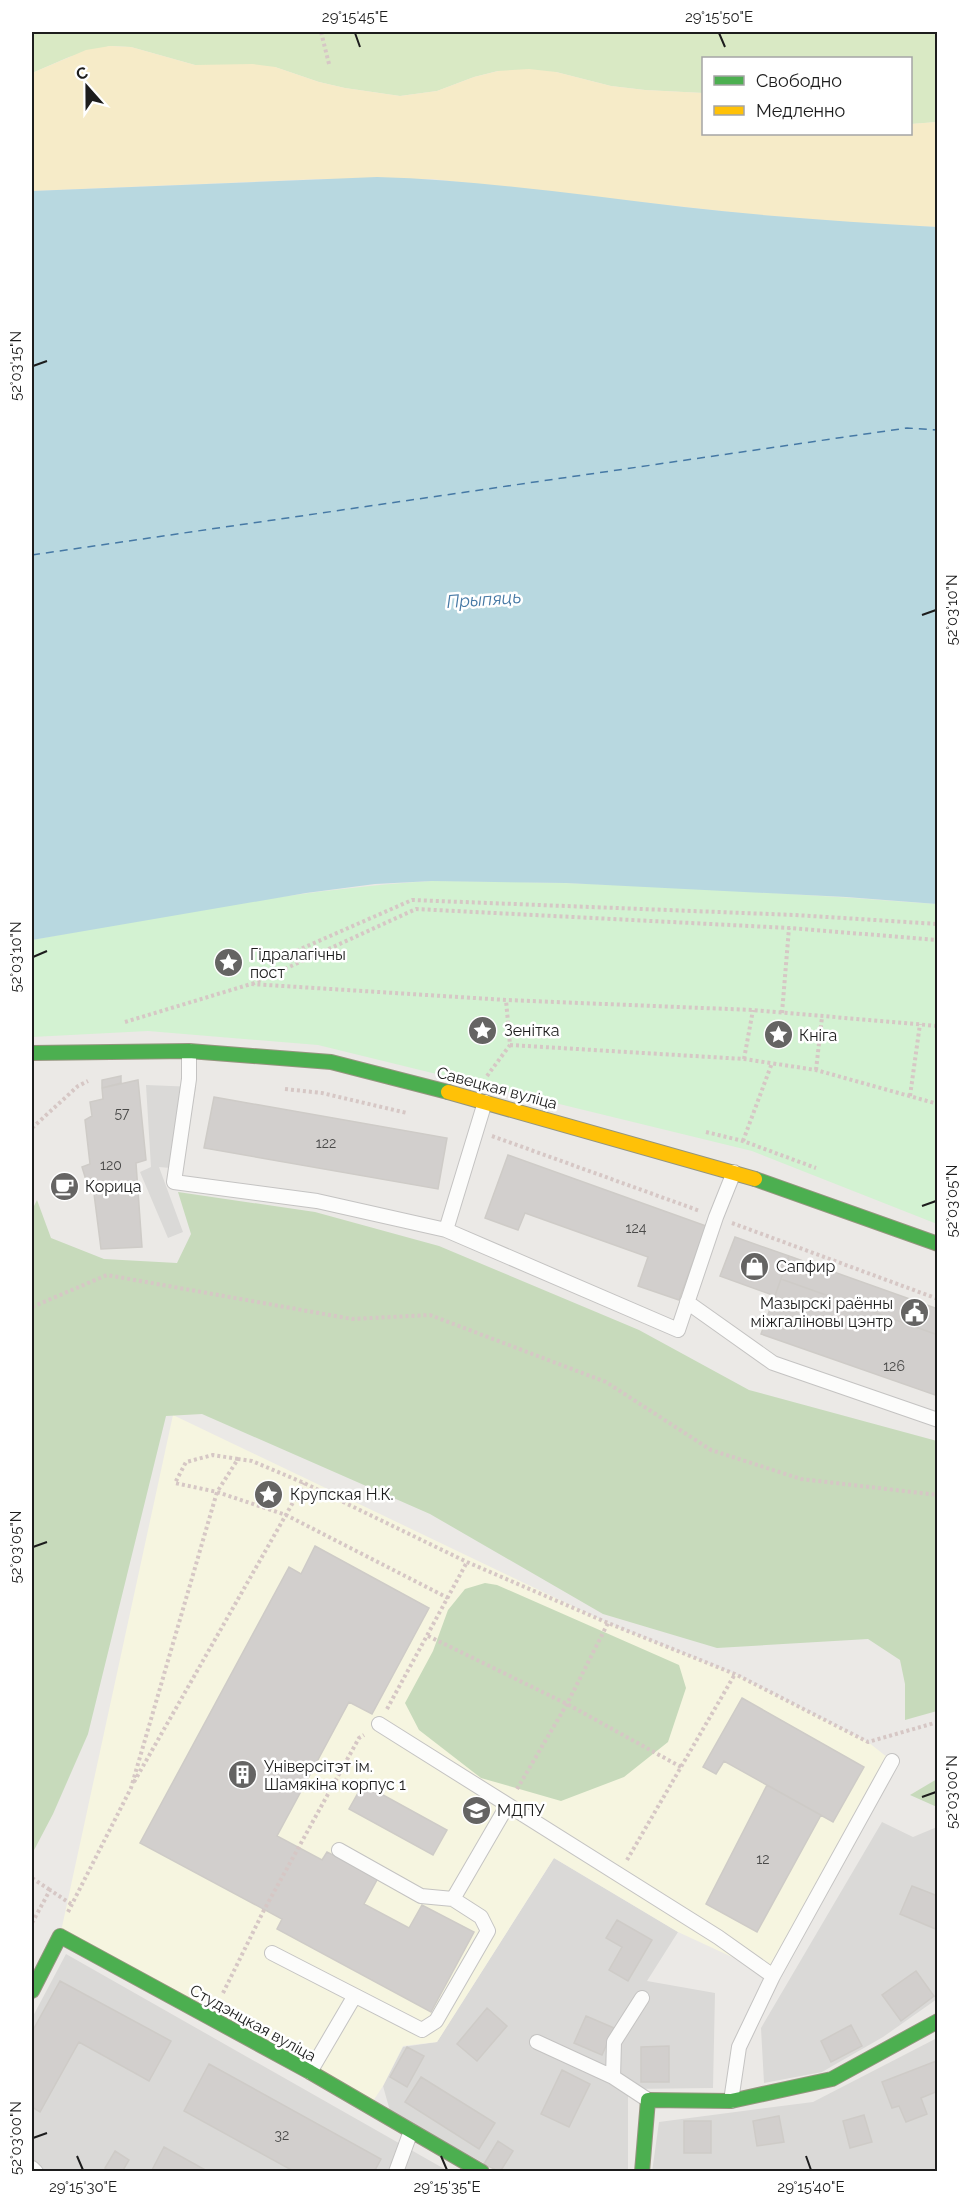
<svg xmlns="http://www.w3.org/2000/svg" width="969" height="2203" font-family="Raleway,sans-serif">
	<style>
		.residential { fill: #dad9d7 }
		.education { fill: #f6f5e0 }
		.grass { fill: #d9e9c4 }
		.forest { fill: #c7dabb }
		.sand { fill: #f6ebc8 }
		.park { fill: #d3f2d2 }
		.water { fill: #b8d8e0 }
		.lines { fill: none; stroke-linecap: round; stroke-linejoin: round }
		.ferry { stroke: #4679a5; stroke-width: 1.5; stroke-dasharray: 8 6; stroke-linecap: butt }
		.building { fill: #d2cfcd; stroke: #cecbc7; stroke-width: 1.5 }
		.lane-casing { stroke: #c4c3c2; stroke-width: 16 }
		.fast-casing { stroke: #94957e; stroke-width: 16 }
		.slow-casing { stroke: #94957e; stroke-width: 16 }
		.path { stroke: #d6c7c5; stroke-width: 4; stroke-dasharray: 3 3; stroke-linecap: butt }
		.lane { stroke: #fcfcfb; stroke-width: 14 }
		.fast { stroke: #4caf50; stroke-width: 14 }
		.slow { stroke: #ffc107; stroke-width: 14 }
		.ticks { fill: none; stroke: #1d1d1d; stroke-width: 2 }
		.labels { text-anchor: middle; dominant-baseline: central; stroke-width: 5; stroke-linejoin: round; paint-order: stroke }
		.number-label { font-size: 14px; fill: #4a4a49 }
		.poi-label { font-size: 16px; fill: #1d1d1d; stroke: #fff; text-anchor: start }
		.street-label { font-size: 16px; fill: #1d1d1d; stroke: #fff }
		.water-label { font-size: 18px; font-style: italic; fill: #4679a5; stroke: #fff }
		.neatline { fill: none; stroke: #1d1d1d; stroke-width: 2 }
		.ticks-label { font-size: 15px; text-anchor: middle; fill: #1d1d1d }
	</style>
	<rect width="100%" height="100%" fill="#ebe9e6"/>
	<path class="residential" d="M146 1085 196 1087 182 1169 159 1167 183 1232 168 1238 140 1172 151 1167Z
		M882 1822 913 1837 937 1827V1999L883 2037 822 2072 764 2083 761 2028Z
		M554 1858 678 1932 647 1981 715 1993 713 2088 628 2089V2171H498L390 2111 383 2086 403 2047 437 2042Z
		M66 1954 448 2171 32 2172V2018Z
		M937 2038V2171L652 2172 659 2122 813 2102Z"/>
	<path class="education" d="M173 1415 608 1623 735 1674 868 1742 892 1761 773 1976 678 1932 554 1858 437 2042 403 2046 383 2086 369 2107 60 1936Z"/>
	<path class="grass" d="M32 32H937V122L911 124 910 58H704L703 93 645 90 611 86 556 72 498 71 474 77 437 91 400 96 345 88 319 82 275 67 195 65 131 47 110 46 69 57 32 73Z"/>
	<path class="forest" d="M178 1192 315 1212 439 1246 639 1330 749 1390 937 1441V1711L905 1720V1684L900 1660 868 1639 717 1648 603 1614 430 1514 202 1414 166 1416 88 1734 53 1814 32 1854V1210L37 1200 51 1238 104 1259 177 1263 191 1234Z
		M485 1583 497 1585 679 1665 686 1688 668 1742 624 1777 561 1801 481 1778 419 1730 405 1703 433 1651 448 1610 465 1589Z
		M937 1779V1807L910 1795Z"/>
	<path class="sand" d="M110 46 131 47 195 65 253 64 275 67 319 82 345 88 400 96 437 91 474 77 498 71 529 69 556 72 611 86 645 90 703 93 704 134H910L911 124 937 122V227L859 223 748 214 432 179H319L32 191V73L86 50Z"/>
	<path class="park" d="M432 881C599 881 771 892 937 904V1224L752 1151 318 1045 148 1031 32 1037V940C164 916 298 889 432 881Z"/>
	<path class="water" d="M377 177C480 180 582 195 684 207 769 217 853 222 937 227V904L846 897 566 883 432 881 375 884 306 893 32 940V191Z"/>
	<g class="lines">
		<path class="ferry" d="M32 555 907 428 938 430"/>
	</g>
	<path class="building" d="M121 1076V1083L102 1088V1080Z
		M138 1080 146 1160 136 1163 142 1247 101 1249 92 1178 86 1180 82 1167 90 1164 85 1120 92 1116 90 1102 103 1099 102 1088Z
		M214 1097 447 1138 438 1189 204 1148Z
		M508 1155 706 1226 679 1300 638 1286 648 1257 525 1213 518 1230 485 1218Z
		M68 1177 72 1192 59 1195 56 1180Z
		M735 1237 789 1256 775 1296 720 1276Z
		M789 1256 938 1309V1335L781 1279Z
		M781 1279 938 1335V1396L761 1334Z
		M315 1546 429 1608 372 1714 349 1702 277 1836 322 1860 327 1852 378 1878 364 1904 409 1928 422 1905 474 1932 431 2012 277 1929 282 1919 140 1843 289 1567 301 1574Z
		M742 1698 864 1767 833 1822 724 1761 716 1774 703 1767Z
		M363 1784 447 1830 433 1855 349 1809Z
		M767 1785 821 1815 757 1932 706 1904Z
		M912 1886 938 1896V1930L900 1914Z
		M617 1920 652 1940 628 1981 609 1970 622 1947 606 1938Z
		M916 1971 934 1996 901 2021 882 1995Z
		M60 1981 171 2041 149 2081 79 2042 40 2112 32 2107V2032Z
		M487 2008 507 2026 477 2061 457 2044Z
		M586 2016 614 2028 602 2055 574 2043Z
		M851 2025 862 2046 831 2062 821 2041Z
		M669 2046V2082H641V2047Z
		M407 2047 424 2056 407 2087 390 2077Z
		M936 2061 938 2091 921 2098 927 2114 906 2122 899 2106 892 2108 882 2082Z
		M209 2064 381 2159 374 2172H295L184 2111Z
		M562 2070 590 2084 569 2127 541 2114Z
		M421 2077 495 2123 479 2149 405 2102Z
		M864 2115 872 2142 850 2148 843 2121Z
		M779 2116 784 2142 757 2146 753 2121Z
		M684 2121H711V2153H684Z
		M498 2141 513 2151 500 2172 484 2164Z
		M164 2147 209 2172H151Z
		M115 2151 129 2160 122 2172H111L105 2168Z"/>
	<g class="lines">
		<defs>
			<path id="lane" d="M189 1051V1079L174 1182 317 1201 446 1230 485 1102
				M446 1230 678 1330 716 1217 734 1172
				M687 1302 773 1363 938 1420
				M379 1724 718 1937 773 1976
				M339 1850 421 1896 453 1899
				M272 1953 422 2030 436 2021 488 1931 481 1917 453 1899 507 1806
				M537 2042 613 2077 648 2100
				M310 2072 354 1997
				M613 2077 614 2042 642 1998
				M731 2101 739 2047 773 1976 892 1761
				M32 2168 36 2172
				M396 2172 411 2131"/>
			<path id="fast" d="M32 1053 189 1051 331 1062 448 1092
				M755 1179 938 1244
				M32 1991 60 1936 310 2072 482 2172
				M642 2172 648 2100 731 2101 832 2079 938 2021"/>
			<path id="slow" d="M448 1092 755 1179"/>
		</defs>
		<use href="#lane" class="lane-casing"/>
		<use href="#fast" class="fast-casing"/>
		<use href="#slow" class="slow-casing"/>
		<path class="path" d="M321 32 329 64
			M280 958 412 900 795 915 938 924
			M252 984 416 909 789 928 938 940
			M782 1013 789 928
			M125 1022 251 984 506 1000 753 1010 938 1026
			M510 1045 744 1059 816 1070 938 1104
			M744 1059 753 1010
			M816 1070 822 1017
			M487 1076 510 1045 506 1000
			M285 1089 322 1093 407 1113
			M910 1096 920 1024
			M32 1128 78 1086 88 1081
			M706 1132 743 1141 816 1168
			M492 1136 700 1211
			M743 1141 772 1063
			M732 1223 938 1299
			M32 1307 107 1275 352 1319 430 1315 606 1382 711 1450 801 1479 938 1495
			M238 1459 213 1455 186 1462 175 1483 217 1492 286 1515 448 1598
			M428 1636 567 1704 681 1767
			M387 1709 467 1562
			M134 1782 304 1483
			M517 1789 567 1704 608 1623
			M627 1860 735 1674
			M32 1878 50 1890
			M68 1912 131 1788 217 1492 238 1459 252 1461 304 1483 467 1562 608 1623 735 1674 868 1742 938 1722
			M32 1923 50 1890 71 1904
			M223 1993 264 1910 359 1738 364 1735"/>
		<use href="#lane" class="lane"/>
		<use href="#fast" class="fast"/>
		<use href="#slow" class="slow"/>
	</g>
	<path class="ticks" d="M355 33 360 47M719 33 725 47M33 366 47 361M922 615 936 610M33 957 47 951M922 1206 936 1201M33 1547 47 1542M922 1797 936 1792M33 2138 47 2133M77 2156 83 2170M441 2156 447 2170M806 2156 811 2170"/>
	<defs>
		<symbol id="sight-disc" viewBox="-11 -11 22 22"><circle r="9.5" fill="#656463" stroke="#fff"/><path d="M0-6L1.8-2.2L6-1.7L2.9 1.2L3.7 5.4L0 3.3L-3.7 5.4L-2.9 1.2L-6-1.7L-1.8-2.2Z" fill="#fff"/></symbol>
		<symbol id="cafe-disc" viewBox="-11 -11 22 22"><circle r="9.5" fill="#656463" stroke="#fff"/><path d="M-5.5-4.5H6V0H3Q3 3.5 0 3.5H-2.5Q-5.5 3.5-5.5 0ZM3-3.2v2h1.7v-2ZM-6 4.5H4V6H-6Z" fill="#fff"/></symbol>
		<symbol id="shop-disc" viewBox="-11 -11 22 22"><circle r="9.5" fill="#656463" stroke="#fff"/><path d="M-5-2.5h2.3a2.7 3.5 0 0 1 5.4 0H5L5.5 6h-11ZM-1.5-2.5h3a1.5 2.3 0 0 0-3 0Z" fill="#fff"/></symbol>
		<symbol id="civic-disc" viewBox="-11 -11 22 22"><circle r="9.5" fill="#656463" stroke="#fff"/><path d="M-.6-6.5H3V-4.5H.6V-3L4-1V1h2V6H-6V1h2V-1L-.6-3ZM-1.2 2.5V6h2.4V2.5Z" fill="#fff"/></symbol>
		<symbol id="building-disc" viewBox="-11 -11 22 22"><circle r="9.5" fill="#656463" stroke="#fff"/><path d="M-4-6H4V6H1V3H-1V6H-4ZM-2.5-4.3h1.7v1.8h-1.7ZM.8-4.3h1.7v1.8H.8ZM-2.5-1h1.7V.8h-1.7ZM.8-1h1.7V.8H.8Z" fill="#fff"/></symbol>
		<symbol id="university-disc" viewBox="-11 -11 22 22"><circle r="9.5" fill="#656463" stroke="#fff"/><path d="M0-5L7-2L0 1L-7-2ZM-4 1L0 2.5L4 1V4Q0 6-4 4Z" fill="#fff"/></symbol>
	</defs>
	<g fill-rule="evenodd">
		<use href="#sight-disc" x="212" y="946" width="33" height="33"/>
		<use href="#sight-disc" x="466" y="1014" width="33" height="33"/>
		<use href="#sight-disc" x="762" y="1018" width="33" height="33"/>
		<use href="#cafe-disc" x="48" y="1170" width="33" height="33"/>
		<use href="#shop-disc" x="738" y="1250" width="33" height="33"/>
		<use href="#civic-disc" x="898" y="1296" width="33" height="33"/>
		<use href="#sight-disc" x="252" y="1478" width="33" height="33"/>
		<use href="#building-disc" x="226" y="1758" width="33" height="33"/>
		<use href="#university-disc" x="460" y="1794" width="33" height="33"/>
	</g>
	<g class="labels">
		<g class="number-label">
			<text x="122" y="1113">57</text>
			<text x="326" y="1143">122</text>
			<text x="111" y="1165">120</text>
			<text x="636" y="1228">124</text>
			<text x="894" y="1366">126</text>
			<text x="763" y="1859">12</text>
			<text x="282" y="2135">32</text>
		</g>
		<g class="poi-label">
			<text x="250" y="954">Гідралагічны<tspan x="250" dy="18">пост</tspan></text>
			<text x="504" y="1030">Зенітка</text>
			<text x="799" y="1035">Кніга</text>
			<text x="85" y="1186">Корица</text>
			<text x="776" y="1266">Сапфир</text>
			<text x="893" y="1303" text-anchor="end">Мазырскі раённы<tspan x="893" dy="18">міжгаліновы цэнтр</tspan></text>
			<text x="290" y="1494">Крупская Н.К.</text>
			<text x="264" y="1766">Універсітэт ім.<tspan x="264" dy="18">Шамякіна корпус 1</tspan></text>
			<text x="497" y="1810">МДПУ</text>
		</g>
		<g class="street-label">
			<text transform="translate(497 1088) rotate(15)">Савецкая вуліца</text>
			<text transform="translate(253 2023) rotate(29)">Студэнцкая вуліца</text>
		</g>
		<g class="water-label">
			<text transform="translate(484 599) rotate(-4)">Прыпяць</text>
		</g>
	</g>
	<rect width="969" height="2203" fill="none" stroke="#ffffff" stroke-width="66"/>
	<rect x="702" y="57" width="210" height="78" fill="#ffffff" stroke="#a5a5a5" stroke-width="1.5"/>
	<rect x="714" y="76" width="30" height="9" fill="#4caf50" stroke="#a5a5a5" stroke-width="1.5"/>
	<text x="756" y="87" font-size="18" fill="#1d1d1d">Свободно</text>
	<rect x="714" y="106" width="30" height="9" fill="#ffc107" stroke="#a5a5a5" stroke-width="1.5"/>
	<text x="756" y="117" font-size="18" fill="#1d1d1d">Медленно</text>
	<g transform="translate(87 87) rotate(339)" stroke="#ffffff" stroke-width="4.5" paint-order="stroke">
	<path d="M0-4.5L10 22L0 15L-10 22Z" fill="#1d1d1d"/>
	<text y="-9" font-size="16" font-weight="bold" text-anchor="middle" fill="#1d1d1d">С</text>
	</g>
	<rect x="33" y="33" width="903" height="2137" class="neatline"/>
	<g class="ticks-label">
		<text x="355" y="22">29°15'45"E</text>
		<text x="719" y="22">29°15'50"E</text>
		<text transform="translate(16 366) rotate(-90)" y="5">52°03'15"N</text>
		<text transform="translate(952 610) rotate(-90)" y="5">52°03'10"N</text>
		<text transform="translate(16 957) rotate(-90)" y="5">52°03'10"N</text>
		<text transform="translate(952 1201) rotate(-90)" y="5">52°03'05"N</text>
		<text transform="translate(16 1547) rotate(-90)" y="5">52°03'05"N</text>
		<text transform="translate(952 1792) rotate(-90)" y="5">52°03'00"N</text>
		<text transform="translate(16 2138) rotate(-90)" y="5">52°03'00"N</text>
		<text x="83" y="2192">29°15'30"E</text>
		<text x="447" y="2192">29°15'35"E</text>
		<text x="811" y="2192">29°15'40"E</text>
	</g>
</svg>
